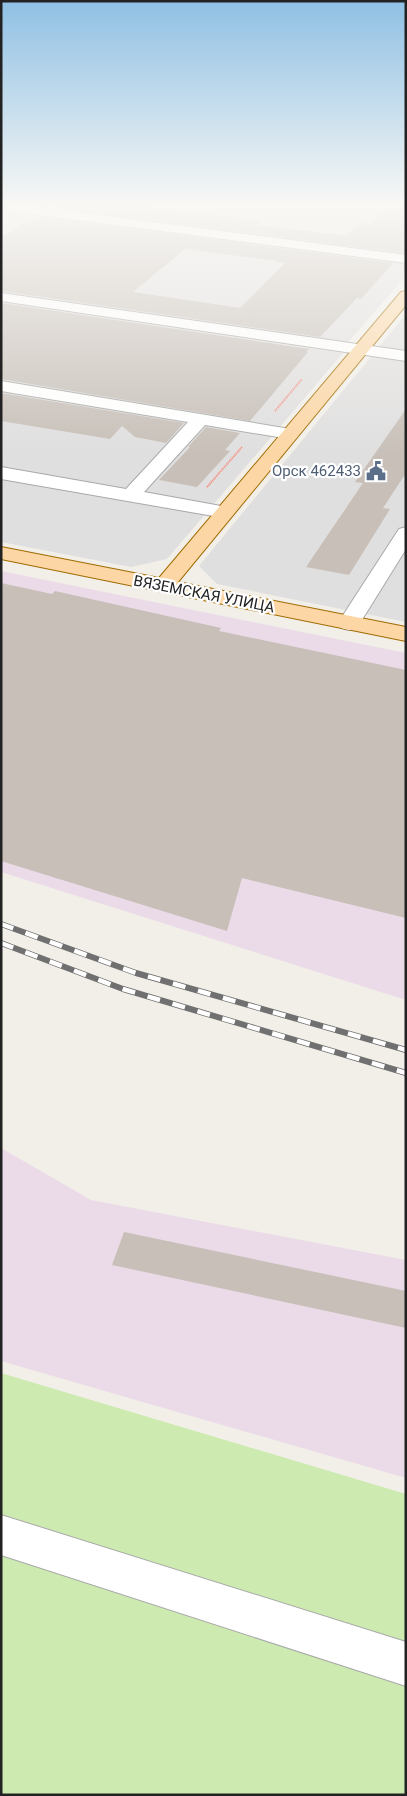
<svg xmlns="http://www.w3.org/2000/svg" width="407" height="1796" font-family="Roboto,sans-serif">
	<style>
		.residential { fill: #e0dfdf }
		.industrial { fill: #ebdbe8 }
		.grass { fill: #cdebb0 }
		.building { fill: #c7bfb8; fill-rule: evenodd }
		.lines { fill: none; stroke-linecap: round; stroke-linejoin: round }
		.minor-casing { stroke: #a9a9a9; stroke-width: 2 }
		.major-casing { stroke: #a06b00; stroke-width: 2 }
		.path { stroke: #fa8072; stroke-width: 2; stroke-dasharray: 1 1; stroke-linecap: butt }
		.minor { fill: #fff; fill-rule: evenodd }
		.major { fill: #fcd6a4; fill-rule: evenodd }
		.rail-casing { stroke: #707070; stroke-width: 6 }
		.rail { stroke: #fff; stroke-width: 4.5; stroke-dasharray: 13; stroke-linecap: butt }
		.labels { text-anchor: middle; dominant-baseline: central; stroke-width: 4.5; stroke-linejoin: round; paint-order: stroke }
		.far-service-label { font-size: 15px; fill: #4e5e75; stroke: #fff; text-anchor: end }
		.far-street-label { font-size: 15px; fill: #222; stroke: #fff }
	</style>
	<rect width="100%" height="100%" fill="#f2efe9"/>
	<path class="residential" d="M7 205H406V257Z
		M1 211 406 264V276L347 343 1 292Z
		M1 302 343 353 167 559 131 567 1 542Z
		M406 314V622L217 584 199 566Z"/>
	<path class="industrial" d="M1 571 406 653V1000L1 872Z
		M1 1148 91 1200 406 1260V1478L1 1361Z"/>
	<path class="grass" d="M1 1373 406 1494V1795H1Z"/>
	<path class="building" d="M61 205H132L262 221 257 225 347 236 360 223 371 224 386 208 406 210V250L403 253 56 208Z
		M42 217 393 263 361 299 357 298 320 337 1 291V237L29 220 37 221ZM185 249 278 261 277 262 285 263 240 308 133 292Z
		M1 303 309 349 306 352H308L250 421 1 379Z
		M1 393 184 423 166 443 135 437 122 426 110 439 1 421Z
		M406 409V473L383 508 390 509 349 575 306 567 363 483 355 482Z
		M206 427 240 433 225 450 230 451 197 487 159 480 190 447H188Z
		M1 583 52 594 55 591 221 628 219 631 406 670V918L242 878 227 931 1 861Z
		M124 1232 406 1291V1328L112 1265Z"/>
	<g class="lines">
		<defs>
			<path id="minor" d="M1 205H21L406 255V263L1 210Z
				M1 293 406 351V361L1 301Z
				M1 381 290 429 296 430 299 434 296 438 290 439 205 425 144 492 232 508 235 512 232 516 225 518 1 479V467L126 489 188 422 1 391Z
				M406 527V549L360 623 357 628 349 630 341 628 338 623 399 529Z
				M1 1515 406 1642V1686L1 1555Z"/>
			<path id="major" d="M406 291V305L178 582 406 627V641L1 559V547L159 578 401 292Z"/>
		</defs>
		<use href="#minor" class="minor-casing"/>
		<use href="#major" class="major-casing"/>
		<path class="path" d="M275 411 302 379
			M207 487 242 447"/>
		<use href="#minor" class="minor"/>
		<use href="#major" class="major"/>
		<defs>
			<path id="rail" d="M1 924 136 973 406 1050
				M1 943 123 989 406 1073"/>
		</defs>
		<use href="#rail" class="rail-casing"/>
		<use href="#rail" class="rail"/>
	</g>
	<linearGradient id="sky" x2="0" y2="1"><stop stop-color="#8fc0e4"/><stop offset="0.45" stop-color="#f9f8f5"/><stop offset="1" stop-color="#f9f8f5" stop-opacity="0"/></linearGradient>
	<rect width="407" height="456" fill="url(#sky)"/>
	<defs>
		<symbol id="civic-bare" viewBox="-9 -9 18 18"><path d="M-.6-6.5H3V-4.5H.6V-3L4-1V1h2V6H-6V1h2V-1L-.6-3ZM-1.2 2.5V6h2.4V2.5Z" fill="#5c6f8a" stroke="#fff" stroke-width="2.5" paint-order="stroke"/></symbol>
	</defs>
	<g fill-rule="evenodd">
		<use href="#civic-bare" x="362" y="457" width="28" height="28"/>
	</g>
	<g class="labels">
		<g class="far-service-label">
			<text x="361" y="471">Орск 462433</text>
		</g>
		<g class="far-street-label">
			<text transform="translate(204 594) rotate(11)">ВЯЗЕМСКАЯ УЛИЦА</text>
		</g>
	</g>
	<rect width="407" height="1796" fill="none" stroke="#222222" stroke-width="5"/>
</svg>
